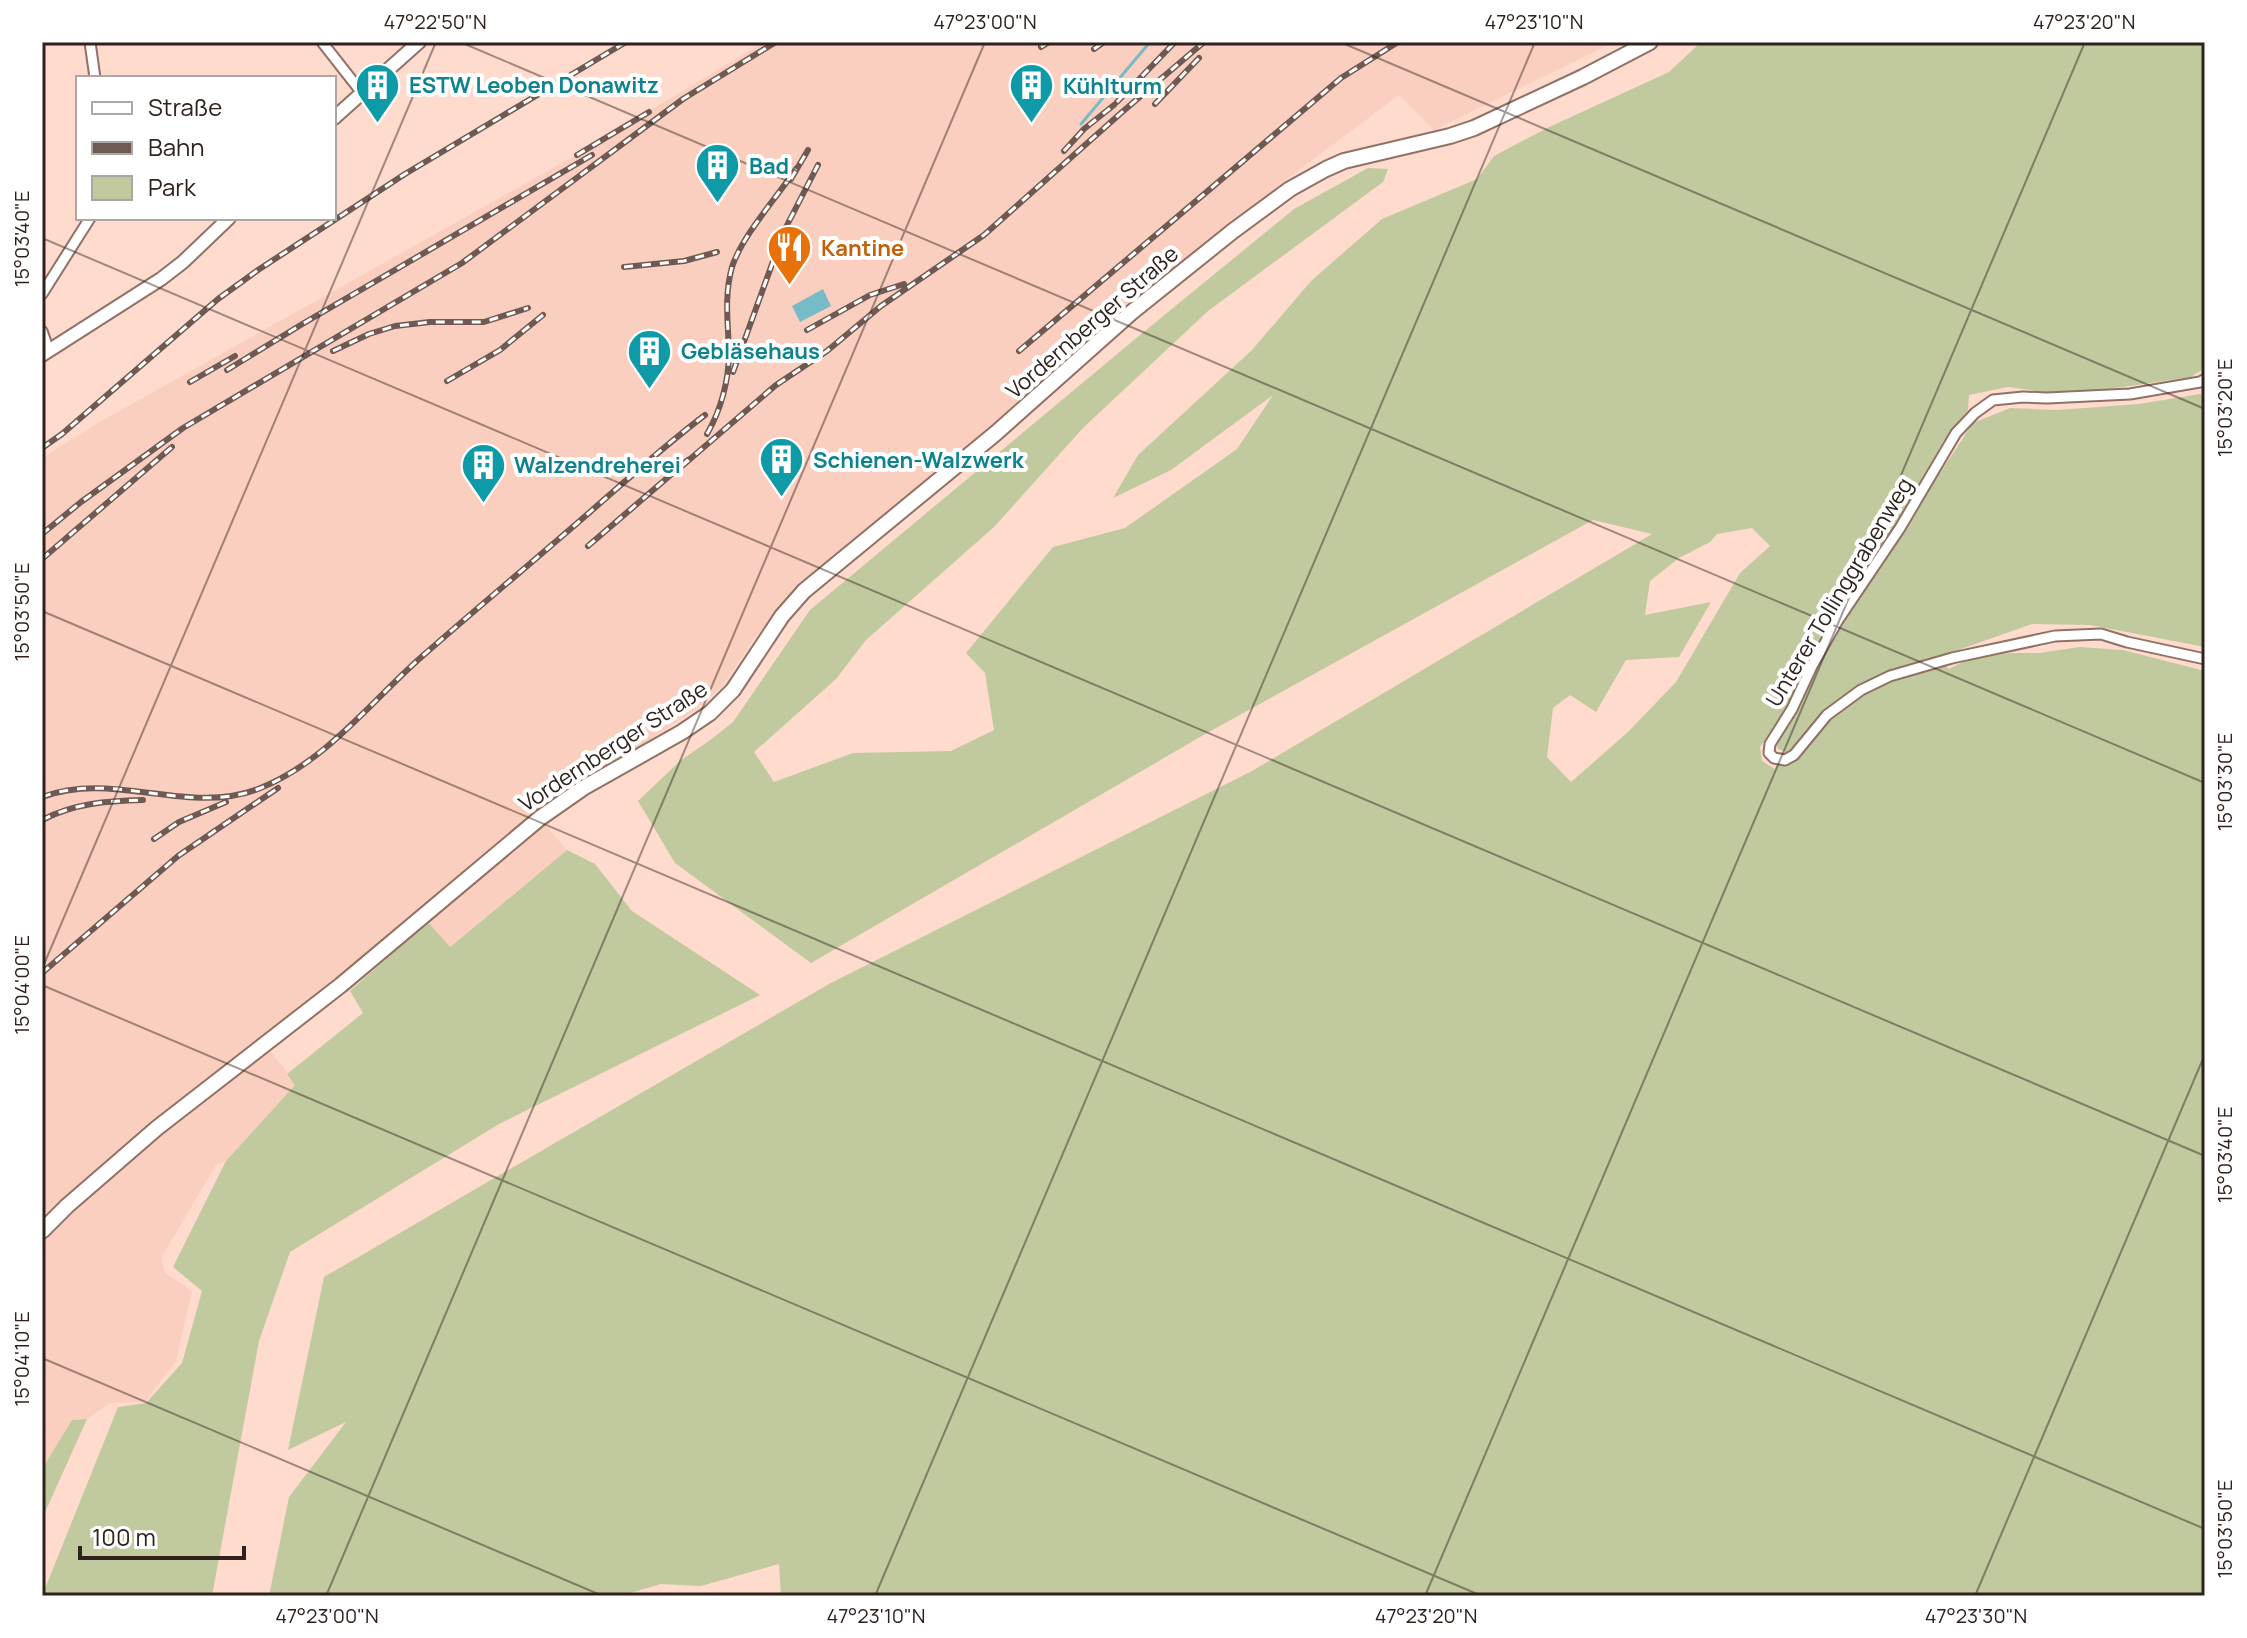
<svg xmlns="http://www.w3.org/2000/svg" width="2247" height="1638" font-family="Manrope,sans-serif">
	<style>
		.built { fill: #fbcfbf }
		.green { fill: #c1ca9f; fill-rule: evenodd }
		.water { fill: #76bbc7 }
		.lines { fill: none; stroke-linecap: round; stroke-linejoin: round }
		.stream { stroke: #76bbc7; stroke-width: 3 }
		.street-casing { stroke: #917165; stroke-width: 13 }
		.secondary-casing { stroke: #917165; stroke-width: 16 }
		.primary-casing { stroke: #917165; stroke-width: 18 }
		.street { stroke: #fff; stroke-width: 9 }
		.secondary { stroke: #fff; stroke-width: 12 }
		.primary { stroke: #fff; stroke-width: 14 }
		.rail-casing { stroke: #6e5a52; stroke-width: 6 }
		.rail { stroke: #fff; stroke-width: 3; stroke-dasharray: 9; stroke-linecap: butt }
		.ticks { fill: none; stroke: #2f221d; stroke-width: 2; stroke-opacity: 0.45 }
		.labels { text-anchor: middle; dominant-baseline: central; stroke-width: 8; stroke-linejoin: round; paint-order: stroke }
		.culture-label { font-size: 22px; font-weight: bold; fill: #0d838f; stroke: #fff; text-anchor: start }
		.food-label { font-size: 22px; font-weight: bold; fill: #c56008; stroke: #fff; text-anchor: start }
		.street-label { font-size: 22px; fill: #2f221d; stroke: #fff }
		.neatline { fill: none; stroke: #2f221d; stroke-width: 3 }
		.ticks-label { font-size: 20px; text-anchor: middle; fill: #2f221d }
	</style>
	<rect width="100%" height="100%" fill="#ffdbce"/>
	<path class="built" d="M764 42H1615L1434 130 1399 95 1279 185 1177 266 1082 346 990 431 786 600 755 638 721 688 695 710 642 745 581 781 557 799 263 1041 296 1084 226 1161 216 1165 161 1258 165 1273 192 1291 176 1361 145 1402 110 1403 87 1419 72 1420 42 1469V458L96 424 571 158Z
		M543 823 567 850 449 947 428 922Z"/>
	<path class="green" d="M1701 42H2205V368L2191 377 2102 390 2052 393 2008 387 1969 395 1968 410 1944 440 1881 551 1856 583 1813 653 1798 688 1786 710 1760 747 1762 761 1775 769 1778 762C1804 741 1828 716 1856 697 1882 680 1915 672 1945 664L1948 669 1968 660 2009 653H2039L2080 647 2123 650 2205 671V1596H781L779 1564 701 1586 661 1584 620 1596H269L289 1497 346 1422 288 1450 324 1277 829 984 1252 771 1652 534 1593 520 1207 733 811 963 675 863 638 801 681 760 709 741 733 722 810 610 1140 335 1294 209 1368 168 1388 169 1383 182 1208 311 1083 428 994 527 866 640 836 679 754 752 774 782 853 753 951 751 994 730 985 673 966 653 1053 547 1125 528 1237 449 1273 395 1171 470 1113 498 1138 455 1252 350 1311 281 1382 219 1477 179 1494 156 1547 128 1669 72ZM1752 528 1770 546 1740 573 1676 682 1628 732 1571 782 1547 757 1553 708 1570 695 1596 712 1626 660 1679 657 1711 602 1645 615 1650 581 1679 558 1710 542 1717 534Z
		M2200 394 2205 398V647L2090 625 2032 624 1927 661 1889 672 1862 684 1838 702 1794 748 1786 752 1778 749 1776 742 1826 646 1935 474 1940 473 1973 423 2010 408 2057 410 2139 404Z
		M567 850 595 864 632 911 760 995 499 1124 290 1252 259 1341 212 1596H42L118 1407 146 1403 182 1363 202 1291 173 1267 226 1161 295 1085 287 1074 363 1013 350 991 428 922 450 947Z
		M87 1419 42 1519V1469L72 1420Z"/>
	<path class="water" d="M823 289 831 306 800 322 792 306Z"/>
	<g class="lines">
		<path class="stream" d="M1081 124 1150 42"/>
		<defs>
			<path id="street" d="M90 42 95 78
				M322 42 362 93
				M42 294 90 218
				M42 331 49 351
				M2205 379 2200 382 2130 394 2047 398 2023 397 1993 400 1975 413 1956 433 1900 528 1838 620 1812 666 1792 709 1770 744 1769 753 1774 758 1785 760 1794 755 1827 715 1861 690 1890 676 1952 658 2055 636 2101 634 2127 642 2205 659"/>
			<path id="secondary" d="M334 118 419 42
				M42 355 161 279 183 262 229 218"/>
			<path id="primary" d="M42 1231 67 1206 157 1128 341 985 540 818 583 788 682 732 710 713 733 690 782 616 804 591 996 433 1132 312 1233 231 1290 189 1326 169 1344 161 1450 136 1474 128 1583 77 1650 42"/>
		</defs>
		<use href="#street" class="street-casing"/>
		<use href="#secondary" class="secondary-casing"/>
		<use href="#primary" class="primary-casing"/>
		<use href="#street" class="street"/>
		<use href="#secondary" class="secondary"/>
		<use href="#primary" class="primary"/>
		<defs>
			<path id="rail" d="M1041 47 1049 42
				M1094 49 1104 42
				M1117 102 1175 42
				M1155 104 1199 58
				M1064 151 1084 129 1114 105
				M577 155 649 112
				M791 179 808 150
				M624 267 684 261 717 252
				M807 330 870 295 904 284
				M333 351 369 334 395 326 430 322H484L528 308
				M1019 351 1341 78 1398 42
				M227 370 304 323 592 155
				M733 372 784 231 818 165
				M447 381 500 350 543 315
				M190 382 235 356
				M707 434C721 410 729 380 729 352 728 322 724 296 732 267 742 236 777 197 796 169
				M42 448 62 434 218 299 258 270 405 174 626 42
				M682 466 776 385 827 351 881 306 984 235 1121 113 1204 42
				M42 534 81 502 183 428 462 263 683 99 776 42
				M588 546 688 460
				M42 559 172 447
				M42 797C114 770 187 816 258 789 323 764 368 705 418 660 470 614 523 570 575 525 618 488 660 449 705 415
				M42 820C75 803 107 801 143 800
				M154 839 179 822 226 802
				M42 973 178 856 278 788"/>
		</defs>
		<use href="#rail" class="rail-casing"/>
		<use href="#rail" class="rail"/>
	</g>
	<path class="ticks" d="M460 42 2205 783M1340 42 2205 409M42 238 2205 1156M42 611 2205 1529M42 969 436 42M42 985 1482 1596M42 1358 603 1596M326 1596 985 42M875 1596 1535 42M1425 1596 2085 42M1975 1596 2205 1054"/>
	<defs>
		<symbol id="building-pin" viewBox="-11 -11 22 30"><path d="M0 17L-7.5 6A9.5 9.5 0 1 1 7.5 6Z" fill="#0f9aa8" stroke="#fff"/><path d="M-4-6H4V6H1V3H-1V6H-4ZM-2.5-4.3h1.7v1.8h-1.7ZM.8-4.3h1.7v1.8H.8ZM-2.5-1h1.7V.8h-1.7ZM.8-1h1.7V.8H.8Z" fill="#fff"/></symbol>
		<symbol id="restaurant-pin" viewBox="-11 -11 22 30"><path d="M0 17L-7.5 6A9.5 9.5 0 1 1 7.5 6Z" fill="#e8710a" stroke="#fff"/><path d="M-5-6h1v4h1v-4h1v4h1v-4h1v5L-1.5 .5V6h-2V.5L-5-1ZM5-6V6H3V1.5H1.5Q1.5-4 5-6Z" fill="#fff"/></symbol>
	</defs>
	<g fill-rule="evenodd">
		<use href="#building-pin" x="352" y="60" width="51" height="69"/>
		<use href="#building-pin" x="1006" y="60" width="51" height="69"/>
		<use href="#building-pin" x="692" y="140" width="51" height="69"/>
		<use href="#restaurant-pin" x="764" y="222" width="51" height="69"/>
		<use href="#building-pin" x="624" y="326" width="51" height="69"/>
		<use href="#building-pin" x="756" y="434" width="51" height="69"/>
		<use href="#building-pin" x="458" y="440" width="51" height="69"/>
	</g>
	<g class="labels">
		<g class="culture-label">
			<text x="409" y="85">ESTW Leoben Donawitz</text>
			<text x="1063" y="86">Kühlturm</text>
			<text x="749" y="166">Bad</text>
			<text x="681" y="351">Gebläsehaus</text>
			<text x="813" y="460">Schienen-Walzwerk</text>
			<text x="514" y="465">Walzendreherei</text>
		</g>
		<g class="food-label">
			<text x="821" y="248">Kantine</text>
		</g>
		<g class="street-label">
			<text transform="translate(1092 322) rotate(-41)">Vordernberger Straße</text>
			<text transform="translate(1839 592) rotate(-59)">Unterer Tollinggrabenweg</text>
			<text transform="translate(613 746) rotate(-33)">Vordernberger Straße</text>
		</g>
	</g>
	<rect width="2247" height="1638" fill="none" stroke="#ffffff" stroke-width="88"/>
	<rect x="76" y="76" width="260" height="144" fill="#ffffff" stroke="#aca7a5" stroke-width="2"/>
	<rect x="92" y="102" width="40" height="12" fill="#ffffff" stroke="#aca7a5" stroke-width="2"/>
	<text x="148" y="116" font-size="24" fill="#2f221d">Straße</text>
	<rect x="92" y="142" width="40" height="12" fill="#6e5a52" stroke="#aca7a5" stroke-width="2"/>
	<text x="148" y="156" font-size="24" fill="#2f221d">Bahn</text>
	<rect x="92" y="176" width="40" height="24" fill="#c1ca9f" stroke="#aca7a5" stroke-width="2"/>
	<text x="148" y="196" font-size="24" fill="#2f221d">Park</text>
	<path d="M80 1546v12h164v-12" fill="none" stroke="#2f221d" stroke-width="4"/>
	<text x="92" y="1546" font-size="24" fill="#2f221d" stroke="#ffffff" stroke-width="6" paint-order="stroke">100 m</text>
	<rect x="44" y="44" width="2159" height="1550" class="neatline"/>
	<g class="ticks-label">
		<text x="435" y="29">47°22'50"N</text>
		<text x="985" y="29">47°23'00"N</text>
		<text x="1534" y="29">47°23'10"N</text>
		<text x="2084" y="29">47°23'20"N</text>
		<text transform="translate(22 239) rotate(-90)" y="7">15°03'40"E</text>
		<text transform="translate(2225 408) rotate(-90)" y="7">15°03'20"E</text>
		<text transform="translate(22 612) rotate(-90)" y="7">15°03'50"E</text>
		<text transform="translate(2225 782) rotate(-90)" y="7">15°03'30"E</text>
		<text transform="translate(22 985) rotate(-90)" y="7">15°04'00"E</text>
		<text transform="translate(2225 1155) rotate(-90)" y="7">15°03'40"E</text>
		<text transform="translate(22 1359) rotate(-90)" y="7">15°04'10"E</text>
		<text transform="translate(2225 1529) rotate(-90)" y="7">15°03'50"E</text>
		<text x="327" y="1623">47°23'00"N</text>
		<text x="876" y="1623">47°23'10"N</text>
		<text x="1426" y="1623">47°23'20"N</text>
		<text x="1976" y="1623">47°23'30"N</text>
	</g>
</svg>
